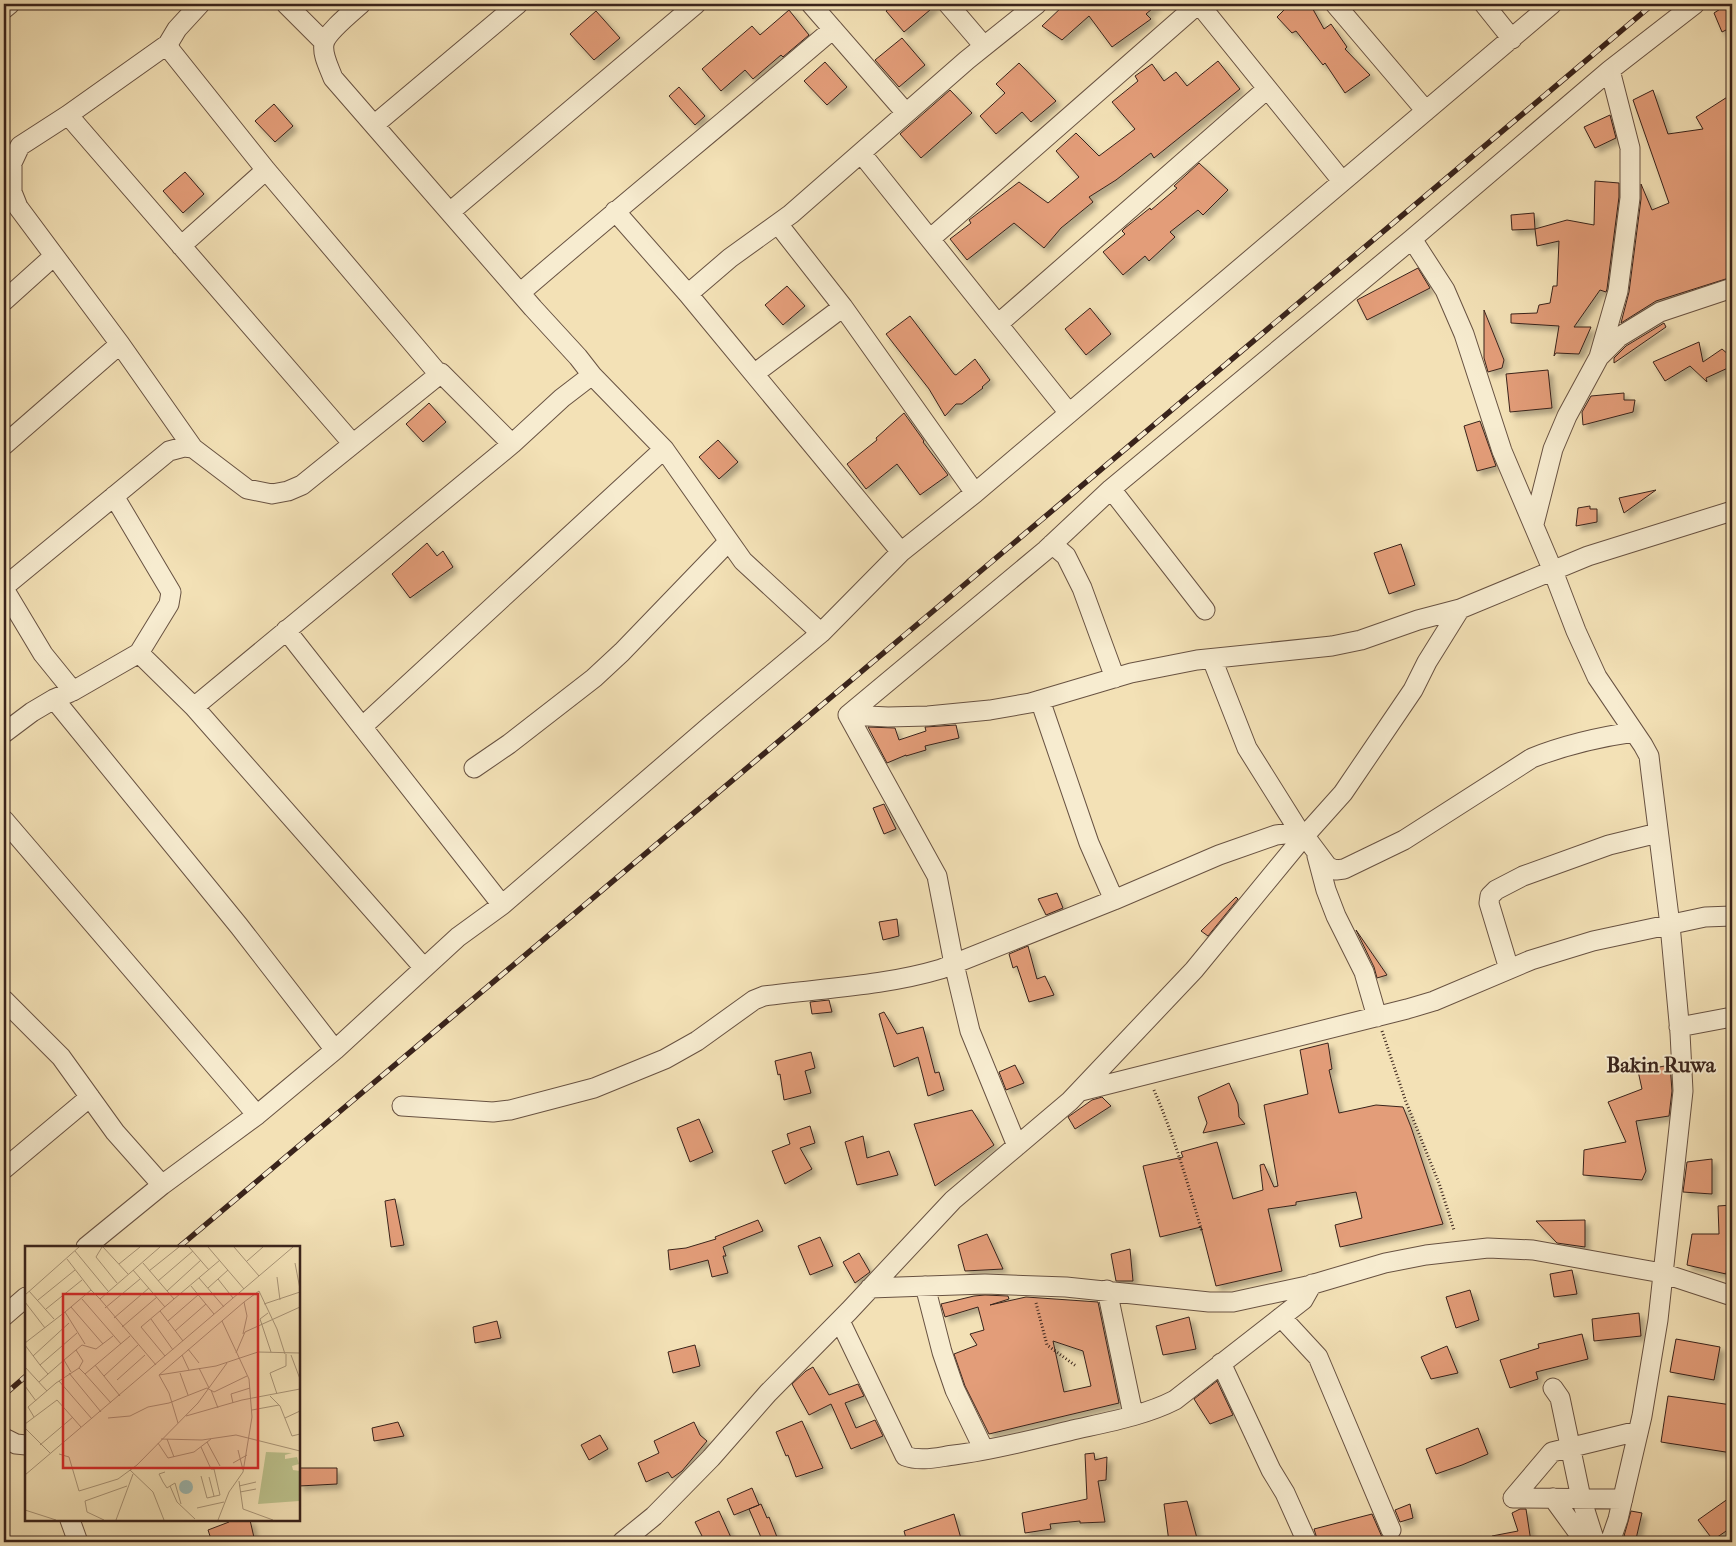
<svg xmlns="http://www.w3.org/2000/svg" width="1736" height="1546" font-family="'IM FELL French Canon',serif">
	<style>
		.building { fill: #e39d79; stroke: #39231b; fill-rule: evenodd; filter: url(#shadow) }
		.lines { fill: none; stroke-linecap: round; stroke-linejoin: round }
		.minor-casing { stroke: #685242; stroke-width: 21 }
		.path { stroke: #39231b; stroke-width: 3; stroke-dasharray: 1 2.5; stroke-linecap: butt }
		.minor { stroke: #f7ecd0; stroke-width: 19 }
		.rail-casing { stroke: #39231b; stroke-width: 5.5 }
		.rail { stroke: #f7ecd0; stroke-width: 4; stroke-dasharray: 11; stroke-linecap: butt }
		.labels { text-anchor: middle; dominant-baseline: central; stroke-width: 4; stroke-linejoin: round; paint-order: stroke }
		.district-label { font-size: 21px; font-weight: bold; fill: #39231b; stroke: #f7ecd0 }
		.inset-road { fill: none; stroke: #a99578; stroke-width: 1 }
		.view { fill: #d62828; fill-opacity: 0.15; stroke: #d62828; stroke-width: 2.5 }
		.inset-edge { fill: none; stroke: #39231b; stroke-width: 2.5 }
	</style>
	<defs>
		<filter id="shadow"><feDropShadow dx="4.5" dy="4.5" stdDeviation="2.5" flood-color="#0004"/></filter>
	</defs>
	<rect width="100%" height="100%" fill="#f3e1b6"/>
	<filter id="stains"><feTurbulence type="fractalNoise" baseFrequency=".004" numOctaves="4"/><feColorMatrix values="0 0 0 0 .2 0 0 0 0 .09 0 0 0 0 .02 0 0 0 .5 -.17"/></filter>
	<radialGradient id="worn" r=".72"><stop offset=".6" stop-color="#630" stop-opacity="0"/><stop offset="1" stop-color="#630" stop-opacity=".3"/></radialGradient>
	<path class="building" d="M895 4H937L904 32 886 11Z
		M1065 4H1158L1146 14 1151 19 1112 47 1089 16 1062 40 1042 26Z
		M1290 4H1310L1324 29 1331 24 1347 47 1345 49 1370 75 1345 93 1325 63 1323 65 1296 31 1292 33 1277 17Z
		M1728 4H1732V27L1722 32 1714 13Z
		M789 10 809 35 783 57 781 55 753 79 745 70 721 91 702 69 752 26 760 35Z
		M596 11 620 38 594 60 570 34Z
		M902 38 925 65 899 87 875 60Z
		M1218 61 1240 89 1154 158 1151 153 1116 180 1089 197 1093 202 1061 228 1044 248 1014 223 967 260 950 239 971 223 969 220 1019 182 1048 203 1079 177 1056 151 1076 133 1099 156 1135 129 1112 102 1138 81 1135 76 1152 64 1164 81 1176 72 1187 86Z
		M825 62 847 87 827 105 804 81Z
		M1019 63 1056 101 1031 122 1022 112 996 134 980 116 1005 93 996 84Z
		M679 87 705 116 695 125 669 96Z
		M950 90 972 113 921 158 900 134Z
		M1653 90 1668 134 1703 129 1696 117 1732 94V196L1728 200 1732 206V277L1656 301 1621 323 1629 292 1641 199V184L1652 210 1669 203 1633 100Z
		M274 104 293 126 275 142 255 121Z
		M1610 115 1616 138 1595 148 1584 127Z
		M1199 163 1228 190 1203 215 1198 210 1170 232 1175 237 1149 261 1145 256 1123 275 1103 252 1125 234 1122 231 1125 228 1150 208 1151 210 1177 188 1174 186Z
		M185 172 204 194 183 213 163 191Z
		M1595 181 1619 183V197L1607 289 1606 292 1600 290 1574 327H1591L1579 354 1556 353 1554 356 1559 326 1511 323V314L1537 313 1539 305 1550 303 1553 286H1557L1559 241 1537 246 1535 229 1567 220 1594 225Z
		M1534 213 1535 229 1512 230 1511 215Z
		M1418 268 1430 288 1367 320 1357 300Z
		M787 286 805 306 783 325 765 305Z
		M1090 308 1111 334 1086 355 1065 329Z
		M1484 310 1504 360 1502 368 1488 372 1484 358Z
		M910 316 954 374 956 375 975 359 990 380 982 387 983 388 962 404H956L945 416 929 389 886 334Z
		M1664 323 1666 327 1614 363V358L1626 346Z
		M1699 342 1703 362 1722 349 1729 355 1730 367 1706 378 1707 382 1690 366 1665 381 1653 362Z
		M1548 370 1552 408 1510 412 1506 374Z
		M1624 393V400H1635L1633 412 1583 425 1582 412 1591 396Z
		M429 403 446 422 423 442 406 424Z
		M904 413 924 441 923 442 948 475 920 495 897 464 866 489 847 464 877 440 876 438Z
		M1480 421 1496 466 1477 471 1464 426Z
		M718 440 738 462 719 479 699 457Z
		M1656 490 1624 513 1619 498Z
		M1590 506V509H1597V522L1576 526 1578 508Z
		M427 543 437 556 443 551 453 567 410 598 392 574Z
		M1401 544 1415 585 1389 594 1374 553Z
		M956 725 959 738 925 746 926 750 906 756V755L887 763 868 727 895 728 899 740 926 731 925 727Z
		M884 804 896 829 884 834 873 808Z
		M1057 893 1063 908 1046 915 1038 899Z
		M1236 897 1238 899 1208 936 1201 931Z
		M897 919 899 936 883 940 879 922Z
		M1356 930 1387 975 1377 978 1374 967Z
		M1028 946 1037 979 1045 976 1054 995 1029 1002 1017 966 1013 968 1009 954Z
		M829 1000 832 1012 812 1014 810 1002Z
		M884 1012 897 1034 923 1027 935 1073 939 1072 944 1090 928 1096 918 1057 894 1067 879 1014Z
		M1328 1043 1332 1069 1329 1070 1339 1113 1376 1105 1403 1107 1411 1127 1443 1224 1340 1247 1335 1225 1362 1218 1356 1192 1296 1202V1205L1268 1209 1282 1271 1216 1286 1201 1227 1160 1237 1143 1166 1183 1157 1181 1152 1217 1142 1233 1199 1263 1190 1260 1165 1264 1164 1274 1187 1278 1186 1264 1105 1308 1094 1300 1050Z
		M811 1052 815 1068 805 1071 811 1093 784 1100 780 1074 778 1075 775 1061Z
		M1015 1065 1024 1083 1006 1090 999 1072Z
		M1670 1065 1672 1091 1669 1116 1636 1121 1646 1171 1642 1180 1583 1175 1584 1150 1626 1142 1608 1102 1642 1089 1638 1071Z
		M1229 1083 1238 1104 1239 1117 1245 1124 1203 1133 1207 1123 1198 1097Z
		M1102 1097 1111 1106 1075 1129 1068 1117 1092 1100Z
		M972 1110 994 1145 935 1186 914 1124Z
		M699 1119 713 1152 690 1162 677 1128Z
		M810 1126 815 1143 800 1148 812 1169 785 1184 772 1151 790 1144 787 1134Z
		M863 1136 867 1158 889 1151 898 1175 857 1185 845 1142Z
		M1712 1159V1194L1683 1192 1687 1162Z
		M395 1199 404 1245 391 1247 385 1201Z
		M1732 1205V1228H1731L1726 1274 1687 1265 1692 1234H1719L1718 1206Z
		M758 1220 763 1231 723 1247 726 1256H723L728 1273 712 1277 708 1260 670 1270 668 1250 686 1248 716 1239 715 1237Z
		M1585 1220V1247L1557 1243 1536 1221Z
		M987 1234 1003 1269 965 1271 958 1245Z
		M820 1237 833 1266 810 1275 798 1246Z
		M1130 1249 1133 1281H1116L1111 1254Z
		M859 1253 870 1272 855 1283 843 1262Z
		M1572 1270 1577 1294 1554 1297 1550 1274Z
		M1470 1290 1479 1320 1456 1328 1446 1297Z
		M985 1295 1008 1296 1009 1299 990 1305 1026 1297 1098 1302 1119 1403 989 1434 965 1386 954 1354 977 1345 970 1334 984 1330 978 1307 945 1317 941 1304 974 1296ZM1053 1341 1083 1351 1091 1386 1064 1392Z
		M1639 1313 1641 1336 1594 1341 1592 1319Z
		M1189 1317 1196 1349 1163 1355 1156 1326Z
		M497 1321 501 1338 475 1343 473 1327Z
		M1582 1334 1588 1359 1536 1372 1538 1379 1510 1388 1500 1360 1539 1348 1538 1344Z
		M1676 1339 1720 1347 1714 1380 1670 1372Z
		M695 1345 700 1366 673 1373 668 1352Z
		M1447 1346 1458 1373 1431 1379 1421 1357Z
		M813 1367 829 1395 858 1384 864 1396 845 1403 856 1428 875 1420 883 1436 851 1449 831 1404 809 1415 792 1384 806 1371Z
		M1217 1381 1233 1415 1210 1424 1194 1399Z
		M1668 1396 1732 1405V1453L1661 1442Z
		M802 1421 823 1468 796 1477 788 1455 786 1456 776 1432Z
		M398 1422 404 1436 374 1441 372 1428Z
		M694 1422 700 1435 707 1441 682 1471 672 1478 668 1472 646 1482 638 1463 659 1453 654 1441Z
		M1478 1428 1488 1454 1462 1465 1436 1474 1426 1449Z
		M600 1435 608 1449 589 1460 581 1445Z
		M1094 1453 1095 1460 1107 1457 1106 1480 1098 1481 1105 1522 1080 1523V1521L1050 1524 1051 1529 1025 1533 1022 1513 1087 1499 1085 1454Z
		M299 1468H337V1484L299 1486Z
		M752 1488 759 1505 734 1515 727 1499Z
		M1732 1496V1527L1713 1540 1698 1520Z
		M1187 1501 1198 1542H1169L1164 1504Z
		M761 1504 767 1518 769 1517 779 1542H763L749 1509Z
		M1410 1504 1413 1518 1400 1522 1395 1510Z
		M1520 1509H1526L1531 1542H1493L1492 1536 1518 1531 1512 1513Z
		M719 1511 733 1542H705L695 1522Z
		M1631 1511 1642 1513 1636 1539 1624 1536Z
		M954 1514 962 1542H907L904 1531Z
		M1372 1514 1382 1537 1358 1542H1318L1314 1529Z
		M229 1520H250L255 1542H212L208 1530 229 1522Z"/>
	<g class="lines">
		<defs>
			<path id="minor" d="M286 4 324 42
				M361 4C352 12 326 33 324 44 322 55 329 67 333 78L533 308 578 357 592 375 664 449 743 561 821 633
				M811 4 906 113
				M948 4 984 46
				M1199 4 1342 181
				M1335 4 1426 111
				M1484 4 1512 39
				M4 9 10 4
				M168 44 171 51 266 170 437 372 441 373 512 444
				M68 115 353 444
				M374 125 518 4
				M861 153 1069 413
				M615 211 688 294
				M450 212 696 4
				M778 224 843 307 975 493
				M930 239 1198 4
				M1412 239 1445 290 1464 334 1502 451 1553 571 1576 631 1597 677 1643 745 1649 756 1651 773 1670 925 1680 1033 1683 1091 1658 1320 1642 1416 1618 1519 1610 1542
				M181 246 266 170
				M520 293C623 204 729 118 833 29
				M4 301 54 256
				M998 324 1267 89
				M1599 357 1618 291 1630 198V148L1610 70 1695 4
				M754 374 843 307
				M4 445 120 344
				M193 448 120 344 18 207 12 192V163L20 146 68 115 168 44 177 29 200 4
				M1111 489 1205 610
				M114 496 171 592 169 604 139 653
				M1534 524 1553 449 1567 416 1599 357 1619 337 1660 312 1732 288
				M1052 544 1066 556 1082 588 1115 678
				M901 552 688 294 730 258 791 214 967 60 1037 4
				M4 587 169 451 184 447 193 448 247 489 272 494 288 491 302 485 441 373
				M4 589 43 654 73 691
				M286 630 502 905
				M1212 659 1247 748 1301 834
				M54 699 239 926 335 1050
				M1040 700 1089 843 1114 900
				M194 707 424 968
				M848 715 1046 550 1111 489 1412 239 1610 70
				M848 715 888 717 928 716 990 710 1030 703 1131 673 1197 660 1332 646 1361 640 1418 620 1460 609 1588 556 1732 511
				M848 715 937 876 954 964 970 1031 1017 1146
				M362 727 664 449
				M4 733 32 712 54 699 73 691 139 653 194 707 512 444 562 398 592 375
				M474 768 509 744 594 678 622 652 729 541
				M4 820 257 1115
				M1317 856 1326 890 1336 916 1364 972 1377 1017
				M1509 969 1489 903 1490 896 1496 890 1523 876 1609 845 1658 833
				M4 1000 61 1057 115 1132 162 1185
				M1679 1027 1732 1017
				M1081 1091 1407 1009 1434 1001 1531 960 1593 941 1705 917 1732 916
				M402 1106 493 1112 510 1110 594 1088 665 1059 697 1041 754 1000 764 996C823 988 884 986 941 969L1114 900 1219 855 1276 835 1292 833 1304 835 1328 867 1336 870 1344 869 1404 840 1532 758C1565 745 1599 737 1634 732
				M4 1169 90 1097
				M86 1247 162 1185 257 1115 335 1050 458 937 502 905 711 725 821 633 901 552 975 493 1552 4
				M925 1286 942 1352 955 1390 984 1450
				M870 1288 985 1284 1066 1287 1209 1302H1233L1307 1286 1385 1263 1426 1255 1488 1248 1533 1250 1662 1273 1732 1296
				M1107 1290 1133 1414
				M4 1316 26 1297
				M1281 1317 1318 1357 1391 1530
				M840 1321 905 1456C921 1462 938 1457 954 1455 993 1450 1031 1440 1069 1431 1103 1423 1144 1416 1175 1400L1303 1300 1312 1284
				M1221 1363 1271 1470 1285 1493 1307 1542
				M1553 1388 1560 1398 1581 1498 1595 1542
				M4 1438 16 1444 26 1445
				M1513 1498 1552 1452 1638 1431
				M1513 1498 1623 1499
				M1553 1498 1585 1542
				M70 1520 78 1542
				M622 1542 654 1516 711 1458 768 1393 849 1311 953 1200 1070 1101 1194 970 1300 841 1343 793 1413 690 1427 662 1460 609"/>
		</defs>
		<use href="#minor" class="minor-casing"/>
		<path class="path" d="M1382 1031 1406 1102 1439 1183 1454 1230
			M1154 1090C1174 1136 1188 1184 1202 1232
			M1036 1303 1047 1345 1076 1366"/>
		<use href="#minor" class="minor"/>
		<defs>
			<path id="rail" d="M179 1247 1653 4
				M4 1395 26 1376"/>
		</defs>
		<use href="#rail" class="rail-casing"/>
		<use href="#rail" class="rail"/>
	</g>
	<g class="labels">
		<g class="district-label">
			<text x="1661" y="1065">Bakin Ruwa</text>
		</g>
	</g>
	<g transform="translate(25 1246)">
		<rect width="275" height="275" fill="#f3e1b6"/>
		<path d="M241 206 267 207 260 209V213L272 211 274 218 267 220 268 224 275 225 274 255 233 258Z" fill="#bcc28d"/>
		<path d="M154 241a7 7 0 1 1 14 0a7 7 0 1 1-14 0Z" fill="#9ebcb6"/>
		<path class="inset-road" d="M77 1 71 11 92 37M78 1 103 28M164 1 184 24M183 1 219 43M209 1 234 30M50 5 83 45M42 13 66 44M222 15 238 1M118 17 149 53M270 17 275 43M94 18 115 1M108 24 140 61M124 25 154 1M252 31 255 54M174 32 199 61M193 33 208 52M133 35 168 5M166 40 189 68M183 42 203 24M4 45 29 73M142 45 176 14M0 49 54 1M57 53 96 98M13 54 50 24M0 56 20 82M239 58 275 46M46 61 78 98M80 62 115 33M21 63 57 34M135 65 158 95M243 67 235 73 246 106M89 72 124 42M126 73 148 104M143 75 173 49M97 81 132 51M150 85 181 58M218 88 222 70 219 56 234 45 252 83 260 108M0 97 40 66M60 98 40 66 66 44 75 53M0 99 15 119M163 103 174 117M51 104 58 115 54 122M211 107 220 86 275 61M157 109 164 124M266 109 275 133M8 110 44 77M140 110 116 81 195 14M70 119 95 150M131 119 75 53 135 1M0 121 22 145M174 122 184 142M46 126 39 114 57 99 71 103 88 90M44 127 76 166M155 127 163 149M23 128 15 119 52 87M60 128 86 157M134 129 191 120 233 106 275 107M134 129 219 56M134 129 144 147 153 177M79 130 113 99M92 134 120 109M34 135 67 173M14 136 39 114M0 140 11 155M186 144 193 162M252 148 245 127 261 120V108M245 150 255 160 267 190 275 188M208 157 206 148 225 142M227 164 254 159M161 170 217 154 275 143M9 171 3 161 31 137 54 122 60 128 105 90M83 172 105 170 123 161 144 157 182 142 189 146 222 130M260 172 275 165M0 178 32 154 56 181M0 182 25 207M136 193 177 194 211 189 275 205M142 193 149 211M182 196 195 220M133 197 143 212 169 206 186 193M15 199 48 171M176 201 186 223H189L195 249 182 252 176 230M213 204 218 224M34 208 44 211 54 245 93 233 112 219 173 157 202 117M208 217 222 209M105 224 128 246 139 274M140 226 134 228 138 236 142 242 145 240 152 256 170 273M0 229 268 1M184 231 189 250M214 235 218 263 248 274M145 240 150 237 156 258M214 240 231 236M215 246 231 243M172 262 199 256M0 264 31 274M79 274 62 266 60 255 102 240M91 274 108 228M193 274 204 246 218 226 227 171 224 133 197 75"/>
		<path class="view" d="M38 48H233V222H38Z"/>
		<rect width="275" height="275" class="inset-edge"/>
	</g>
	<rect width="1736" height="1546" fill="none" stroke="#f3e1b6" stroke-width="20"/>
	<rect x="5" y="5" width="1726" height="1536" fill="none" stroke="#39231b" stroke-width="2.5"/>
	<rect x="10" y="10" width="1716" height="1526" fill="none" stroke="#39231b"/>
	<rect width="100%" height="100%" filter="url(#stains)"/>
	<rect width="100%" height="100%" fill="url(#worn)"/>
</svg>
